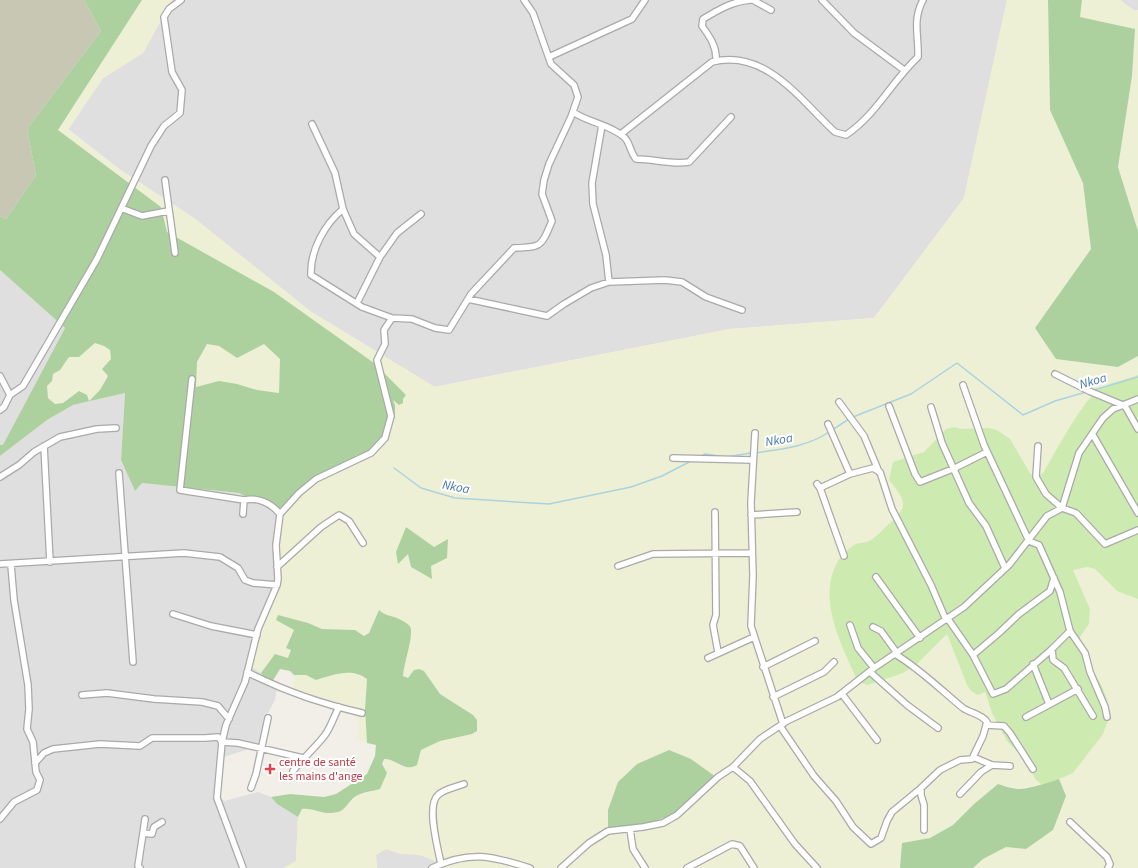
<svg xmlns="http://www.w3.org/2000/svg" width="1138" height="868" font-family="'Source Sans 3',sans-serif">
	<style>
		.residential { fill: #e0dfdf }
		.construction { fill: #c7c7b4 }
		.farmland { fill: #eef0d5; fill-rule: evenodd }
		.grass { fill: #cdebb0 }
		.forest { fill: #add19e; fill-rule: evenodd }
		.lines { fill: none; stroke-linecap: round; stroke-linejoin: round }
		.stream { stroke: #aad3df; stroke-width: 1.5 }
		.minor-casing { stroke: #a9a9a9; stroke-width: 8 }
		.minor { stroke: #fff; stroke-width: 5.5 }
		.health-dot { fill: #e0444e; stroke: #fff; stroke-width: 1.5 }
		.labels { text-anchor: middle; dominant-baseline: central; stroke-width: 4; stroke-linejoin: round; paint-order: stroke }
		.health-label { font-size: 12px; fill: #be3a42; stroke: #fff; text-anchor: start }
		.water-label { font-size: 13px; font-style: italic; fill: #4a7aab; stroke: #fff }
	</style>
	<rect width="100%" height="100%" fill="#f2efe9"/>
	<path class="residential" d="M172 0H1007L964 198 874 318 730 329 434 387 310 311 194 218 122 171 68 129 103 78 143 53Z
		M1120 0H1138V10L1135 11Z
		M0 270 65 328 3 446 0 445Z
		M125 393 121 460 135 491 142 483 239 493 281 514 278 576 250 666 261 673 267 681 277 689 275 700 268 713 262 740 246 750 220 758 215 791 224 801 258 792 271 797 277 804 298 817 296 861 284 868H0V456L47 420 73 405Z
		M386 849 401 854H419L440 863 441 868H377L376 855Z"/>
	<path class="construction" d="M0 0H84L101 31 27 129 36 175 6 219 0 216Z"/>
	<path class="farmland" d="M142 0H172L143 53 103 78 68 130 122 171 194 218 310 311 435 387 730 329 874 318 964 198 1007 0H1048L1050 110 1083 183 1091 249 1035 328 1118 367 1138 356V375L1112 383 1097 391 1086 403 1043 473 1035 477 1030 473 1010 439 989 428 961 429 954 427 946 429 924 452 893 462 889 480 900 493 904 506 901 513 870 541 856 544 917 664 947 634 967 685 984 692 992 713 1029 764 1035 779 1041 784 1018 789 998 784 974 804 953 825 930 838 902 843 900 868H441L440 863 420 855 401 854 386 849 376 855 377 868H284L296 861 298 817 302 809 307 808 321 813 348 805 356 796 380 789 384 759H389L402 767 417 765 421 750 440 741 472 734 473 715 440 694 424 671 419 669 414 670 408 678 403 676 404 663 409 647 399 618 384 615 379 610 369 633 364 636 355 630 322 629 308 623 276 620 294 630 286 647 291 650 288 658 275 654 261 673 250 666 257 630 278 576 276 545 281 514 298 491 337 470 357 455 365 454 375 446 395 417V405L393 399 274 292 167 232 161 206 58 130ZM406 527 434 547 447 540 431 566 432 578 411 567 408 553 398 563ZM669 750 677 813 642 826 618 782 637 764Z
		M1082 0H1120L1134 11 1138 10V231L1118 167 1132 76 1135 29 1080 17Z
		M95 343 104 346 110 350 111 359 106 366 108 376 100 391 88 401 79 391 63 403 55 404 48 398 47 386 52 381 53 374 60 370 69 357H79Z
		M207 344 219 346 237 358 264 344 280 358 279 393 257 390 237 384 196 388 197 362Z
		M1088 567 1095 569 1117 591 1138 599V868H973L983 859 1006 847 1026 849 1066 797 1059 779 1073 773 1086 660 1080 637 1089 624 1090 609 1073 570Z
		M347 671 367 679 365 709 367 743 356 739 359 727 356 717 350 713 293 696 294 675H306L316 680Z"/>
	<path class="grass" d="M1138 375V599L1117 591 1095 569 1088 567 1073 570 1090 609 1089 624 1080 637 1086 660 1101 684 1107 699 1109 718 1103 734 1073 773 1048 784H1041L1035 779 1029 764 1007 741 992 713 985 692 978 695 971 691 967 685 947 634 917 664 903 673 868 685 858 682C842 646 816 599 838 561 842 555 850 547 856 544 861 542 867 543 871 540 877 536 883 529 889 524 910 506 905 500 889 480L893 462 924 452 946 429 954 427 961 429 989 428 997 430 1010 439 1030 473 1035 477 1043 473C1055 453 1081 403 1098 390 1110 382 1125 380 1138 375Z"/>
	<path class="forest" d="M84 0H142L58 130 161 207 167 232 274 292 374 363 406 395 403 399V403L399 405 393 400 395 405V417L389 429 375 446 365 454 357 455 337 470 298 491 281 514 239 493 142 483 135 491 121 460 125 393 73 405 47 420 0 456V445H3L65 328 0 270V216L6 219 36 175 27 129 101 31ZM95 343 104 346 110 350 111 359 102 369 108 376 100 390 89 401 87 395 79 391 63 403 55 404 48 398 47 386 52 381 53 374 60 370 69 357H79ZM207 344 219 346 237 358 264 344 280 359 279 393 257 390 237 384 219 381 196 387 197 362Z
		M1048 0H1082L1080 17 1135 29 1132 76 1118 167 1138 231V356L1118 367 1056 359 1035 328 1091 249 1083 183 1050 110Z
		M406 527 434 547 448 539 447 558 431 566 432 579 411 567 408 554 398 564 396 552Z
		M379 610C386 617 393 615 401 620 405 622 411 625 411 630 412 642 404 662 403 676L408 678 414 670 419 669 424 671 440 694 473 715 477 720V731L472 734 440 741 421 750 417 765C404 773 396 758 384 759L382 764 387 773 380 789C373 791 363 792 356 796 349 800 346 810 338 812 323 816 313 807 302 809L298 817 277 804 271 797 290 794 324 797 336 794 367 774 375 756 376 745 367 743 365 709 367 679C351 667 333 675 316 680L306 675H294L290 671 280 669 272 682 267 681 261 673 275 654 288 658 291 650 286 648 294 630 276 620 278 615 308 623 322 629 355 630 364 636 369 633Z
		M669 750 691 759 716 777 677 813 642 826 608 833V810L618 782 637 764Z
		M1059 779 1066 796 1053 830 1026 849 1006 847 983 859 973 868H900L902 843 930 838 953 825 974 804 998 784C1004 786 1010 788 1017 789 1024 790 1052 782 1059 779Z"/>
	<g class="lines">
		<path class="stream" d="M1094 390 1138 377
			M853 417 911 394 957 363 1023 415 1055 401 1086 392
			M832 430 849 419
			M755 453C781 449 807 447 829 432
			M700 457 705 454 726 457 751 453
			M394 468 421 488 455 498 549 504 631 487 662 476 691 461"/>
		<defs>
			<path id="minor" d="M753 0 771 10
				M822 0 854 33 904 70
				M549 57 632 19 645 0
				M716 61C717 47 710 37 702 26L703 19C718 10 733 1 751 0
				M573 112C589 123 609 124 624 137 630 142 630 152 636 159 654 159 672 165 689 162L731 117
				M312 124 335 173 343 209 354 234 380 257
				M602 125 592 183 593 204 606 255 609 282
				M621 134 712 62C766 48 801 101 835 132L846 135C878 113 891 82 918 57 919 36 912 21 923 0
				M165 180 175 253
				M121 208 142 216 168 211
				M343 209C325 224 310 250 311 275L362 307 392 318
				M468 299 547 316 564 304 591 288 609 282 665 280 682 282 706 297 742 310
				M357 303 380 257 397 233 421 214
				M1055 374 1089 391 1125 406 1138 429
				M0 376 10 395
				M192 379 180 490 244 500
				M839 402 864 436 879 472
				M889 406 915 474 920 482 955 468 987 452
				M931 407 942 443 969 503 986 526 1005 568
				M0 410 4 407 10 395 23 386 97 259 151 146 164 126 180 113 182 90 172 72 164 17 169 9 181 0
				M828 424 850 474
				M755 433 751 502 753 575 751 626 783 724
				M1093 435 1138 513
				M44 446 50 562
				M1038 446 1036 477 1046 494 1062 508 1076 513 1105 544 1138 530
				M673 458 752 460
				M119 473 133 662
				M0 477 19 465 34 452 60 437 97 429 116 428
				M817 484 820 488 844 556
				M820 488 850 474 873 468 880 472 892 509 931 585 946 620
				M715 512 716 615 713 625 718 652
				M243 514 244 500C258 497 271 503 280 514
				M751 515 797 512
				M0 564 184 553 220 557 238 568 245 580 253 583 277 585
				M618 566 653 554 752 553
				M277 567 321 527 339 515 349 521 363 543
				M876 577 920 638
				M173 614 211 626 257 635
				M948 619 973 655 993 694 1006 689 1052 649 1070 631 1060 592 1039 545 1029 541 984 445 963 385
				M850 625 858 648 874 668
				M873 627 881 631 897 653
				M1070 631 1085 653 1090 672 1105 707 1107 717
				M1052 649 1053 660 1064 668 1093 716
				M895 654C920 669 941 690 963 708 970 713 982 714 987 722L983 736 972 759 960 760 940 770 921 788V795L924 805V830
				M973 655 999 633 1019 614 1050 591 1054 578
				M708 658 754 637
				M1033 664 1049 704
				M763 667 815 641
				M247 672C284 691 322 704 362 713
				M870 672 907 705 938 728
				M842 694 877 740
				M82 695 107 693 154 699 202 702 218 706 229 719
				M773 697 824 672 834 662
				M1026 717 1078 689
				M986 725 1004 726 1010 733 1033 769
				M780 726 814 776 836 801 853 827 871 844 881 838 887 821 892 812 921 788
				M973 757 992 765 1010 766
				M35 763 44 753 53 749 100 744 140 746 152 738H205L218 737 222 742 238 743 303 758
				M733 767 750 781 795 844 817 868
				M293 771C303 758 315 748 325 735 331 727 334 716 339 707
				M251 788 256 774 268 718
				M960 794 981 772 992 765
				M0 819 14 802 37 790 40 780 36 772 33 742 27 729 29 709 28 685 14 600 11 565
				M1070 822 1107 857 1110 864 1108 868
				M630 829 633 849 645 868
				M143 833 145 819
				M441 864C438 849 426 805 438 795 444 789 456 787 464 784
				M140 868 138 866 143 833 152 834 154 827 162 822
				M243 868 217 798 222 742 226 725 245 682 258 629 277 585 278 579 276 545 280 514 299 493 316 479 371 453 385 438 391 416 377 360 385 344 384 330 392 318 412 319 435 328 449 330 471 294 514 248C542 247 541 247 552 221L542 194 544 180 549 164 571 117 578 97 574 85 551 64 533 13 524 0
				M432 868C470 850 492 856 530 868
				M561 868 589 843 608 831 643 827 663 823 677 815 718 777 733 767 760 739 787 721 837 697 874 668 964 607 1009 565 1047 516 1062 508 1079 453 1103 418 1113 409 1138 399
				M687 868 732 844 740 846 754 868"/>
		</defs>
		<use href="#minor" class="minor-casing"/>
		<use href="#minor" class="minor"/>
	</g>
	<path class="health-dot" d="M268 763h4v4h4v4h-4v4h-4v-4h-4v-4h4z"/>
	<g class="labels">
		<g class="health-label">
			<text x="279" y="762">centre de santé<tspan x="279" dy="14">les mains d'ange</tspan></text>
		</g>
		<g class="water-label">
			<text transform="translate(1093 381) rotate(-16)">Nkoa</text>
			<text transform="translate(779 440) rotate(-10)">Nkoa</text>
			<text transform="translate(456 487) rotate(10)">Nkoa</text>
		</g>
	</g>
</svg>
